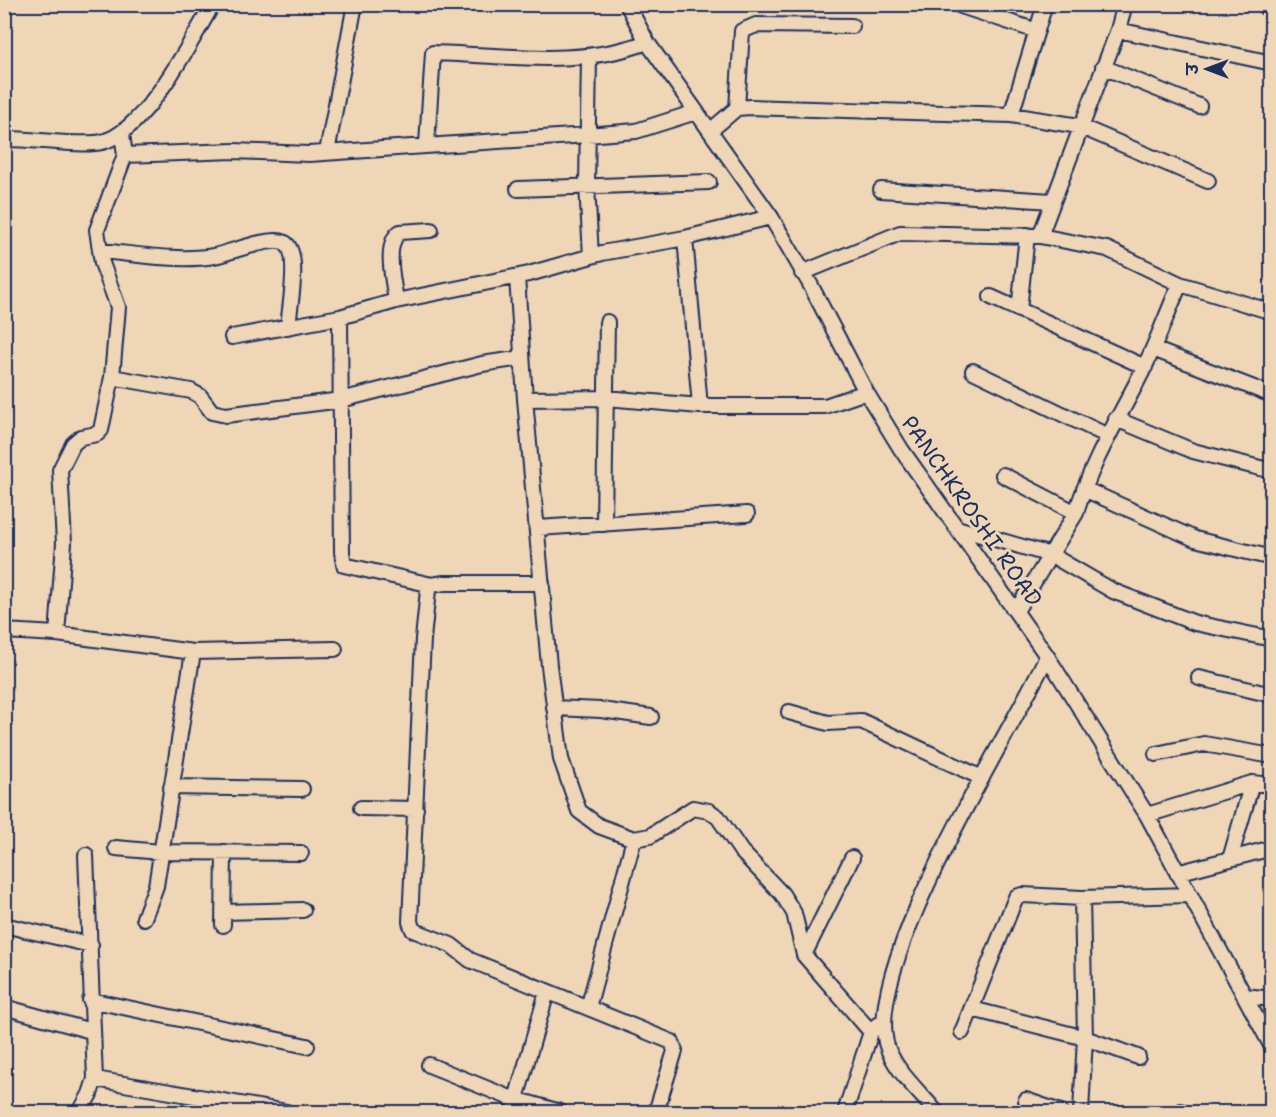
<svg xmlns="http://www.w3.org/2000/svg" width="1276" height="1117" font-family="'Shantell Sans','Playpen Sans Deva',sans-serif">
	<style>
		.lines { fill: none; stroke-linecap: round; stroke-linejoin: round }
		.minor-casing { stroke: #1b2f5e; stroke-width: 18 }
		.minor { stroke: #efd6b7; stroke-width: 14 }
		.labels { text-anchor: middle; dominant-baseline: central; stroke-width: 6; stroke-linejoin: round; paint-order: stroke }
		.street-label { font-size: 22px; fill: #1b2f5e; stroke: #efd6b7 }
	</style>
	<rect width="100%" height="100%" fill="#efd6b7"/>
	<filter id="ink" filterUnits="userSpaceOnUse"><feTurbulence type="fractalNoise" baseFrequency=".0167" numOctaves="2"/><feDisplacementMap in="SourceGraphic" scale="12" xChannelSelector="R" yChannelSelector="G"/><feConvolveMatrix kernelMatrix="1 2 1 2 8 2 1 2 1" color-interpolation-filters="sRGB"/></filter>
	<g filter="url(#ink)">
		<g class="lines">
			<defs>
				<path id="minor" d="M627 4 647 42 771 217 810 284 866 392 901 449 1047 656 1147 815 1272 1047
					M961 6 1037 31
					M1265 7 1272 9
					M1118 30 1125 4
					M589 57 587 185 591 256
					M1103 67 1199 106
					M737 108 742 31 756 25 852 26
					M1011 115 1045 4
					M710 131 737 108 750 107 1011 115 1079 126 1208 181
					M4 139C29 138 81 147 102 142 145 132 190 42 213 4
					M427 144 433 53C503 55 580 68 647 42
					M327 152 355 4
					M125 155 234 151 309 154 587 135 636 131 696 112
					M518 189 709 182
					M881 190 1052 201
					M1040 236 1107 249 1180 284 1272 312
					M685 238 700 406
					M100 251C136 254 178 262 214 256 229 253 273 235 285 243 301 253 289 310 288 327
					M802 273 900 233 1040 236 1118 30 1272 63
					M517 277 525 399
					M991 297 1145 367
					M396 301C394 284 383 244 400 232L431 230
					M1019 310 1027 235
					M340 317 342 552 344 565 432 585
					M232 337 340 317 396 301 529 274 602 253 685 238 771 217
					M1153 349 1272 395
					M973 371 1108 436
					M112 377 191 391 200 396 212 412 226 415 341 400 482 364 522 358
					M866 392 825 406H700L606 398 525 399 549 666 561 759 579 811 599 826 634 839 650 836 693 808 709 811 718 817 741 851 782 894 794 913 804 955 871 1032
					M1116 419 1193 451 1272 471
					M1003 475 1076 513C1092 460 1121 415 1145 366 1158 339 1168 311 1180 284
					M1084 489 1195 539 1272 558
					M604 524 607 322
					M538 528 747 514
					M960 529 1051 555 1113 591 1195 623 1272 639
					M542 583H444L432 585 428 590 423 639 410 922 413 930 451 945 470 960 672 1042 675 1051 656 1112
					M1016 611 1076 513
					M4 631 57 634 193 652 156 886 144 918
					M57 634 64 543 60 470 73 444 81 437 97 434 101 430 112 377 118 307 102 263 97 230 125 155 122 134
					M193 652 335 649
					M1199 678 1272 695
					M554 708 601 710 651 717
					M789 712 828 723 861 721 982 778
					M1156 754 1204 744 1272 756
					M171 787 302 789
					M361 808 416 809
					M1147 815 1252 783 1272 785
					M116 848 160 852 301 853
					M1230 859 1252 783
					M1177 873 1272 848
					M223 912 303 910
					M4 925 91 945
					M223 925 224 852
					M804 955 852 858
					M1245 996 1272 999
					M90 1000 307 1046
					M4 1007 91 1031
					M588 1008 634 839
					M972 1009 1085 1038 1081 1112
					M962 1032 1016 897 1022 895 1082 898
					M1138 1057 1085 1038 1082 898 1190 895
					M429 1065 508 1097 560 1112
					M95 1079 287 1112
					M1026 1100 1061 1112
					M80 1112 90 1094 95 1079 86 855
					M515 1112 516 1099 547 992
					M845 1112 871 1032 877 1025
					M936 1112C919 1091 893 1069 886 1043 866 959 1008 739 1047 656
					M1181 1112V1111"/>
			</defs>
			<use href="#minor" class="minor-casing"/>
			<use href="#minor" class="minor"/>
		</g>
	</g>
	<g class="labels">
		<g class="street-label">
			<text transform="translate(972 511) rotate(55)">PANCHKROSHI ROAD</text>
		</g>
	</g>
	<rect width="1276" height="1117" fill="none" stroke="#efd6b7" stroke-width="24"/>
	<rect x="12" y="12" width="1252" height="1093" fill="none" stroke="#1b2f5e" stroke-width="2" filter="url(#ink)"/>
	<g transform="translate(1207 69) rotate(270)" stroke="#efd6b7" stroke-width="4.5" paint-order="stroke">
	<path d="M0-4.5L10 22L0 15L-10 22Z" fill="#1b2f5e"/>
	<text y="-9" font-size="16" font-weight="bold" text-anchor="middle" fill="#1b2f5e">उ</text>
	</g>
</svg>
